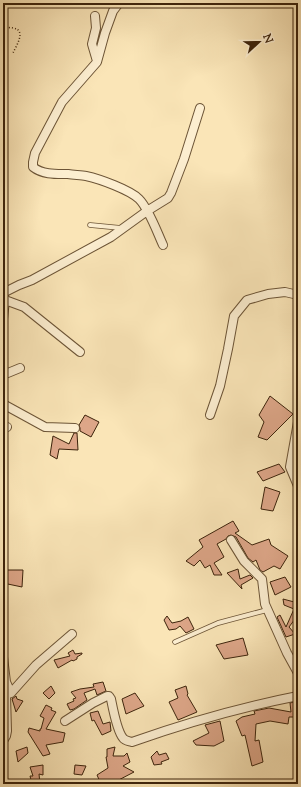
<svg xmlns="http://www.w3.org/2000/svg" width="301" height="787" font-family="'Sorts Mill Goudy',serif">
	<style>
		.building { fill: #dda688; stroke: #3c230b }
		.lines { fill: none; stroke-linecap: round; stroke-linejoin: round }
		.service-casing { stroke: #6c5436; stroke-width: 5.5 }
		.minor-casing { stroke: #6c5436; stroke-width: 10 }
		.path { stroke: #3c230b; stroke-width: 1.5; stroke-dasharray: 1 2; stroke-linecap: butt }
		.service { stroke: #fceed0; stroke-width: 4 }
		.minor { stroke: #fceed0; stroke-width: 8 }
	</style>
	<rect width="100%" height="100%" fill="#fae5b7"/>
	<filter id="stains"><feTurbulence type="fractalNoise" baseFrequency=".005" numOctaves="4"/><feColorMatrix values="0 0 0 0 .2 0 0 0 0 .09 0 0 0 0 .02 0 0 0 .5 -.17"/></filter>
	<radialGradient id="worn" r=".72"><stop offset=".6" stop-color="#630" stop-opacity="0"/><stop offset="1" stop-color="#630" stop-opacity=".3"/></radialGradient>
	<path class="building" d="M270 396 293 414 267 440 258 437 264 422 259 415Z
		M85 415 99 422 91 437 80 431V428L79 425Z
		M74 433H77L78 450 59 449 57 459 50 455 53 436 69 444Z
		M279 464 285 472 263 481 257 472Z
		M265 487 280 492 273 511 261 509Z
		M233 521 239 531 235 533 252 545 269 539 271 545 288 556 280 569 274 566 263 572 260 570 256 560 253 562 248 558 236 537 231 535 228 536 226 539 217 544 224 557 214 563 222 575H214L210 565 205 568 200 560 194 566 186 561 203 547 199 540Z
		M238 569 240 579 250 575 253 578 241 585 242 589 227 573Z
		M3 570H23L22 587 3 583Z
		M285 577 291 587 275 595 270 582Z
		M283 599 298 603V615L289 627 295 634 286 637 277 617 280 615 286 627 294 609 284 605Z
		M167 616 172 623 181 621 188 617 194 629 186 633 180 626 176 629 169 630 164 620Z
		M243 638 248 655 224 659 216 645Z
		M73 650 75 654 82 653V654L77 657V659L73 661 72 660 58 668 54 660 70 656 68 653Z
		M103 682 106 691 97 695 95 689 84 693 87 700 74 709 70 710 67 704 74 701 73 699 76 698 71 692 80 689 94 687 93 684Z
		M51 686 55 693 49 699 43 693Z
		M186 686 188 694 187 695 197 712 178 720 169 702 178 698 175 690Z
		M135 693 144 706 126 714 122 699Z
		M16 696 17 699 23 701 16 712 12 699Z
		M294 702 298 704V717H289L288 724 270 721 256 724 255 741 259 740 263 762 252 766 245 735 242 736 236 721 242 717 255 714 254 711 269 708 291 712 290 703Z
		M46 705 52 708 51 710 56 712 46 729 65 733 63 742 46 745 50 754 43 756 28 732 29 728 40 731V729H41L44 718 40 716Z
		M98 711 103 724 110 722 111 731 102 735 94 720 92 721 90 713Z
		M220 721 224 741 214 746 196 745 193 741 209 733 205 725Z
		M27 747 28 753 18 762 16 751Z
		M115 747 113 756H124L127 753 130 762 123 766 134 772 111 784H101L97 775 108 768 106 757H107V749Z
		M157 751 159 755 166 753 169 759 161 762 162 764 154 765 151 757Z
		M43 765V775L39 774 40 784H32L30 776H33L30 767Z
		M75 765 86 766 82 775 74 774Z"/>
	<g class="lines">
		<defs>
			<path id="service" d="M90 225 121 228
				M175 642 218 623 267 610"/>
			<path id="minor" d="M119 3 113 11 105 33 97 62 62 102 35 153 33 162V167C43 175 57 174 68 174 74 175 81 175 86 176 100 179 130 190 139 199 149 209 157 232 163 245
				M95 16 96 28 92 44 97 61
				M3 293 19 285 32 280 111 237 147 211 168 198 171 193 184 159 200 108
				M5 300 24 307 80 352
				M3 319 5 300 4 296
				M3 375 20 368
				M3 404 45 427 75 428
				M210 415 220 386 228 349 234 316 247 300 268 294 285 292 298 295
				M298 422 290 467 298 486
				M3 426 7 427
				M231 540 244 561 262 579 265 604 287 653 298 673
				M3 657 6 682 11 693
				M3 696 11 693 36 665 72 634
				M65 721 93 703 107 696H109L111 699C113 709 117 731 123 738 125 741 129 741 132 742 186 723 242 707 298 696
				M3 741 6 736 7 731 6 695"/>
		</defs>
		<use href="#service" class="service-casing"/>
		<use href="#minor" class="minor-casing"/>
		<path class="path" d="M3 29C6 28 10 27 13 28 27 30 16 46 13 53"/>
		<use href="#service" class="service"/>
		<use href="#minor" class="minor"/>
	</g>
	<rect width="301" height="787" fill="none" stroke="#fae5b7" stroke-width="16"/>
	<rect x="4" y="4" width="293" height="779" fill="none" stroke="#3c230b" stroke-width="2"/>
	<rect x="8" y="8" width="285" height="771" fill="none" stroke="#3c230b"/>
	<g transform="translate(259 42) rotate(68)" stroke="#fceed0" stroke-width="3" paint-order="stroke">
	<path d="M0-3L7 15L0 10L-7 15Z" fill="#3c230b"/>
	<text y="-6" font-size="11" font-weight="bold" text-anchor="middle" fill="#3c230b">N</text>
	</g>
	<rect width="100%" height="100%" filter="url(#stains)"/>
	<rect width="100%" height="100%" fill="url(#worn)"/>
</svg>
